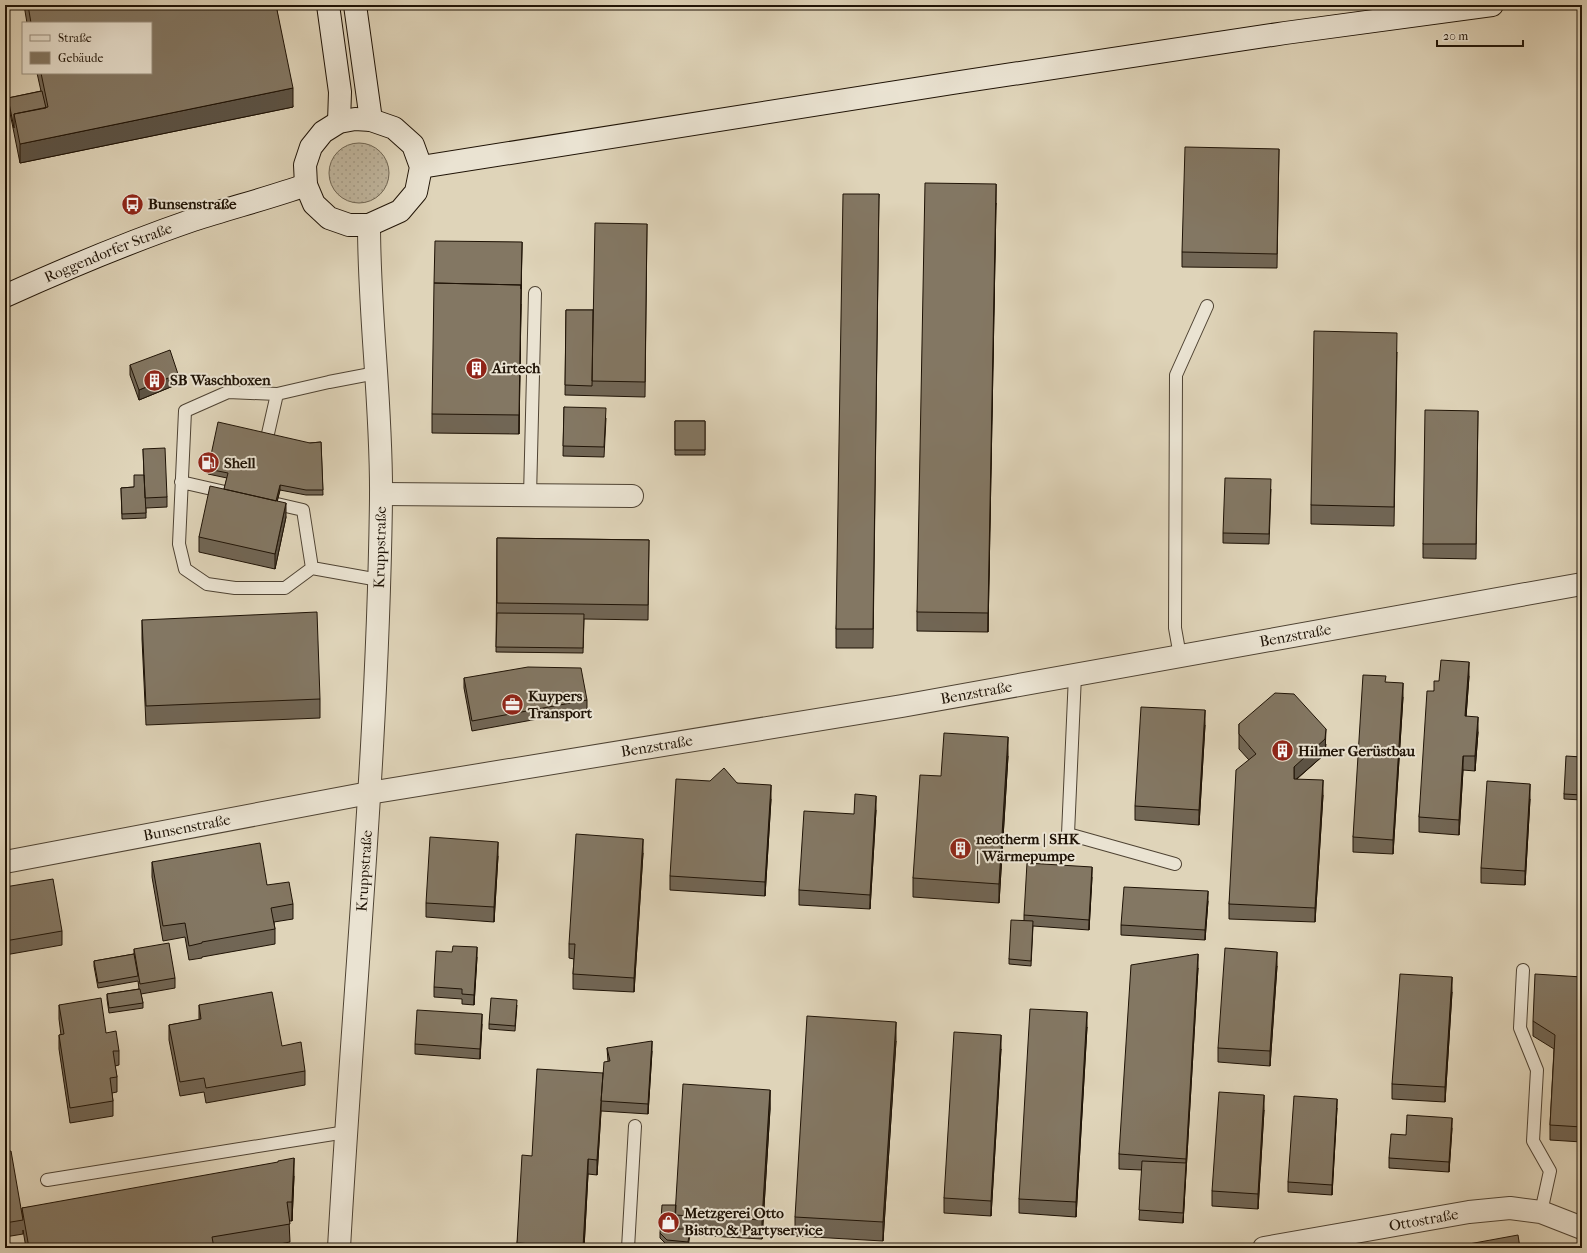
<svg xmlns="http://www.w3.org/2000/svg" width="1587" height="1253" font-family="'IM FELL French Canon',serif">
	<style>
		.grass { fill: url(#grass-dots); stroke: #6e6350 }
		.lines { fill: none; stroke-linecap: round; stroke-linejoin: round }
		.lane-casing { stroke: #4f4333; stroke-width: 14 }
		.street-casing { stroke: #4f4333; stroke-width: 24 }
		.secondary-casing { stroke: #1f1306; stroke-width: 24 }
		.lane { stroke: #eae3d2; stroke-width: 12 }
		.street { stroke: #eae3d2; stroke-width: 22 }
		.secondary { stroke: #eae3d2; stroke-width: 22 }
		.wall { fill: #716655; stroke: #1f1306 }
		.shaded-wall { fill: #5c5345; stroke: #1f1306 }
		.building { fill: #837763; stroke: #1f1306 }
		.labels { text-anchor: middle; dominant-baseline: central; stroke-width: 4; stroke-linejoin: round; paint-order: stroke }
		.poi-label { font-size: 15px; font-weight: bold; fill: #1f1306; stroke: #eae3d2; text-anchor: start }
		.street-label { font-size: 15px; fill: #1f1306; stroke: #eae3d2 }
	</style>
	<defs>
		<pattern id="grass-dots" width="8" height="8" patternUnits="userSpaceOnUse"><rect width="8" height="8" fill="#beb39b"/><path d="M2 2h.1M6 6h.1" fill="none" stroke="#a39984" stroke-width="1.8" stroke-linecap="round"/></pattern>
	</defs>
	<rect width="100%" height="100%" fill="#dfd4b9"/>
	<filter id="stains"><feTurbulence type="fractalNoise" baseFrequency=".005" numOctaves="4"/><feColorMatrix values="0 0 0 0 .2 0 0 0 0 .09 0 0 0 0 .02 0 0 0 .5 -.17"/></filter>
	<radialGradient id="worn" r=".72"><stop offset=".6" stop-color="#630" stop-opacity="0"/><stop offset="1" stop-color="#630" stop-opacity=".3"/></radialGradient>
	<path class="grass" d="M329 173a30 30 0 1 1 60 0a30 30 0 1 1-60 0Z"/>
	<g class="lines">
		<defs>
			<path id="lane" d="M277 394 228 392 185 411 179 544 185 569 207 584 235 588H285L312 568
				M267 438 277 394 329 382 376 373
				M181 482 225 492
				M530 496 535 293
				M277 504 303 510 312 568 379 580
				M1180 656 1175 628 1176 375 1207 306
				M1075 675 1068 834 1175 864
				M1523 970 1520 1028 1537 1070 1533 1141 1550 1171 1541 1212
				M47 1180 346 1132
				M628 1248 635 1126"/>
			<g id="street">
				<path d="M381 494 632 496"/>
				<path id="s1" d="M5 862 369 793 902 706 1582 584"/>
				<path id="s2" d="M339 1248C353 998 378 748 381 498 382 407 369 316 369 225"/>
				<path id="s3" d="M1264 1248 1469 1212 1510 1208 1541 1212 1582 1228"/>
			</g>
			<g id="secondary">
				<path d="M328 5 340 92 339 122"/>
				<path d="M355 5 371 120"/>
				<path d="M355 119 371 120 394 128 413 145 421 167 416 192 400 211 369 225H349L329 218 314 204 306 185 305 165 311 147 323 132 339 122Z"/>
				<path d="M421 167 953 83 1285 33 1492 5"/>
				<path id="s4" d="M5 296C67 268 129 242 193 220 230 208 269 198 306 185"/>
			</g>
		</defs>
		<use href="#lane" class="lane-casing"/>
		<use href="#street" class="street-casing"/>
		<use href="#secondary" class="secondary-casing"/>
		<use href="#lane" class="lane"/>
		<use href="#street" class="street"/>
		<use href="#secondary" class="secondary"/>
	</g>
	<path class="wall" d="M24 5H276L293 107 20 163 8 103V98L41 91 37 73H151V23H27Z
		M1279 149 1277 268 1182 267V252Z
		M879 194 873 648H836V629Z
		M996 203 988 632 917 631V612Z
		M647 224 645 397 565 395 566 310H593Z
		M521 304 519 434 432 433V414Z
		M1397 352 1394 526 1311 524V505Z
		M130 365 178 384 139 400 130 375Z
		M564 407 606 418 604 457 563 456Z
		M1478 411 1476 559 1423 558V544Z
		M675 421H705V455H675Z
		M321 442 323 495H306L280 490 277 501 286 517 275 569 199 552V537L224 489 227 478 208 474V469L310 443Z
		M143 449 167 497V507L146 508V518L122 519 121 488 134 487 144 475Z
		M1271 489 1269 544 1223 543V533Z
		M497 538 649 540 648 620 584 619 583 653 496 652Z
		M142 620 320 699V718L146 725 142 639Z
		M1469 676 1466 716 1478 732 1475 771 1463 770 1459 835 1419 832V817L1434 691 1439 681Z
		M464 678 587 700V710L472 731 464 688Z
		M1386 682 1403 697 1393 854 1353 852V837Z
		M1239 724 1326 744 1325 754 1297 779 1323 795 1315 922 1229 919V904L1249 760 1239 749Z
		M1205 725 1199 825 1135 820V806Z
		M1008 756 999 903 913 897V878L941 776Z
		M1582 757V800L1564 799V794Z
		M737 783 771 799 765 896 670 890V876Z
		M1530 799 1525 885 1481 883V868Z
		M876 810 870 909 799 905V890L854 814Z
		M643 853 634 992 573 989V974L574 959 569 958V944Z
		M498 856 494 922 426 917V903Z
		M152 862 267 885 293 904V919L274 922 275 929V944L202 957V958L189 960 185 937 163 941 152 877Z
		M1092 877 1089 930 1033 926 1031 966 1009 964V959L1024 920V915Z
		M5 887 62 931V945L5 955Z
		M1208 901 1205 940 1121 935V925Z
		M134 949 175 978V988L141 994 143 1003V1008L109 1013 107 999V994L139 989 138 981 98 988 94 966V961L134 954Z
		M477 957 474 1005 462 1004V999L434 997V987Z
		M1277 966 1270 1066 1218 1062V1048Z
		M1198 968 1183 1223 1139 1220 1142 1170 1119 1169V1154Z
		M1582 977V1142L1550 1140V1125L1554 1049 1533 1036V1021Z
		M1452 992 1445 1102 1392 1099V1084Z
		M59 1005 106 1033 119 1051V1065L115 1066 117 1077V1092L112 1093 113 1101V1116L70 1123 59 1049V1035H61L59 1019Z
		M199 1005 282 1046 305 1071V1085L206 1103 204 1092 180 1096 169 1040V1025L199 1020Z
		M517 1005 515 1031 489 1029V1024Z
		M482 1024 480 1059 415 1054V1044Z
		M1087 1027 1076 1217 1019 1213V1199Z
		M896 1041 883 1241 795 1236V1217Z
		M607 1048 652 1051 648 1114 601 1111 597 1175 588 1174 584 1248H517V1243L532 1156 603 1073 608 1061Z
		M1001 1049 991 1216 944 1213V1198Z
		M770 1090V1109L762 1239 690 1235 688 1247 667 1245 660 1238V1233Z
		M1337 1108 1332 1195 1288 1192V1182Z
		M1264 1110 1258 1209 1212 1206V1191Z
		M1452 1128 1449 1172 1389 1168V1158L1406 1135Z
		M5 1152 22 1217V1208L294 1176 292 1221H289L290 1242 259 1248H26L23 1230V1234L5 1237Z"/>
	<path class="shaded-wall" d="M293 88V107L20 163V144Z
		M996 184V203L988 632V613Z
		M522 242 521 304 519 434V415Z
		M178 374V384L139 400V390Z
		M280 485V490L274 515V510Z
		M286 503V517L275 569V554Z
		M1469 662V676L1465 731V716Z
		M1403 683V697L1393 854V840Z
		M1205 710V725L1199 825V810Z
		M1478 717V732L1475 771V756Z
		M1326 729 1325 754 1294 781V793V767Z
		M1008 737V756L999 903V884Z
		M1463 756V770L1459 835V820Z
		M1323 780V795L1315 922V908Z
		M1530 784V799L1525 885V871Z
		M771 785V799L765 896V882Z
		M876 796V810L870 909V895Z
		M643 839V853L634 992V978Z
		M498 842V856L494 922V907Z
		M1092 867V877L1089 930V920Z
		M1208 891V901L1205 940V930Z
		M477 947V957L474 1005V995Z
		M1277 952V966L1270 1066V1051Z
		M1198 954V968L1183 1223 1186 1159Z
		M1452 977V992L1445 1102V1087Z
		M1087 1012V1027L1076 1217V1202Z
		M482 1014V1024L480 1059V1049Z
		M896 1022V1041L883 1241V1222Z
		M1001 1035V1049L991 1216V1201Z
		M652 1041V1051L648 1114V1104Z
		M770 1090V1109L762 1239V1220Z
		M1264 1095V1110L1258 1209V1194Z
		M1337 1099V1108L1332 1195V1185Z
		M601 1101V1111L597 1175V1160Z
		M1452 1118V1128L1449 1172V1162Z
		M294 1158V1176L292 1221V1202Z
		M588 1159V1174L584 1248H583Z"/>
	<path class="building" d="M28 5H276L293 88 20 144 14 114 48 107 41 73H151V23H31Z
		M42 91 46 108 14 114V128L8 98Z
		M1185 147 1279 149 1277 254 1182 252Z
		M925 183 996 184 988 613 917 612Z
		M843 194H879L873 629H836Z
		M595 223 647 224 645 382 592 381Z
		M435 241 522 242 521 289V285L434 283Z
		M434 283 521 285 519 415 432 414Z
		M566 310H593L592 386 565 385Z
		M1314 331 1397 333 1394 507 1311 505Z
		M170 350 178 374 139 390 130 365Z
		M564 407 606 408 604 447 563 446Z
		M1425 410 1478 411 1476 544H1423Z
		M675 421H705V450H675Z
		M218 422 310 443 321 442 323 490H306L280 485 276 501 224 489 228 473 208 469Z
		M165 448 167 497 145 498 143 449Z
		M134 475H144L146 513 122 514 121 488 134 487Z
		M1225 478 1271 479 1269 534 1223 533Z
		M210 486 286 503 275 554 199 537Z
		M497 538 649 540 648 605 497 603Z
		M317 612 320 699 146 706 142 620Z
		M497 613 584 614 583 648 496 647Z
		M1441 660 1469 662 1465 716 1478 717 1475 756H1463L1459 820 1419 817 1427 691H1434V681H1439Z
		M528 667 581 668 587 700 472 721 464 678Z
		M1363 675 1386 676 1385 682 1403 683 1393 840 1353 837Z
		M1275 693 1294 694 1326 729 1325 739 1294 767V779L1323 780 1315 908 1229 904 1236 770 1256 754 1239 734V724Z
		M1141 707 1205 710 1199 810 1135 806Z
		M944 733 1008 737 999 884 913 878 920 775 941 776Z
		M1566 756 1582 757V795L1564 794Z
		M724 768 737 783 771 785 765 882 670 876 676 779 710 781Z
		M1487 781 1530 784 1525 871 1481 868Z
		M855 794 876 796 870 895 799 890 804 811 854 814Z
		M576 834 643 839 634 978 573 974 575 944H569Z
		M430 837 498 842 494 907 426 903Z
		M260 843 267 885 289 882 293 904 271 908 275 929 202 942V943L189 946 185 923 163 926 152 862Z
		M1027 863 1092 867 1089 920 1024 915Z
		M53 879 62 931 5 941V887Z
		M1124 887 1208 891 1205 930 1121 925Z
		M1011 920 1033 921 1031 961 1009 959Z
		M169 943 175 978 140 984 134 949Z
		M453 946 477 947 474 995 462 994V989L434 987 436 951 452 952Z
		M1225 948 1277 952 1270 1051 1218 1048Z
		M134 954 138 976 98 983 94 961Z
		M1198 954 1186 1159 1119 1154 1131 965Z
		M1400 974 1452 977 1445 1087 1392 1084Z
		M1535 974 1582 977V1127L1550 1125 1555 1035 1533 1021Z
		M140 989 143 1003 109 1008 107 994Z
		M272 992 282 1046 301 1042 305 1071 206 1088 204 1078 180 1082 169 1025 201 1019 199 1005Z
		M101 998 106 1033 116 1031 119 1051H113L117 1077 110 1078 113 1101 70 1108 59 1035 64 1034 59 1005Z
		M491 998 517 1000 515 1026 489 1024Z
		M1030 1009 1087 1012 1076 1202 1019 1199Z
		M417 1010 482 1014 480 1049 415 1044Z
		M807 1016 896 1022 883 1222 795 1217Z
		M954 1032 1001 1035 991 1201 944 1198Z
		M652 1041 648 1104 601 1101 604 1062 610 1061 607 1048Z
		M537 1069 603 1073 597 1160 588 1159 583 1247 517 1243 522 1155 532 1156Z
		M683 1084 770 1090 762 1220 675 1215Z
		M1219 1092 1264 1095 1258 1194 1212 1191Z
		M1294 1096 1337 1099 1332 1185 1288 1182Z
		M1407 1115 1452 1118 1449 1162 1389 1158 1391 1134 1406 1135Z
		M11 1151 23 1220 5 1223V1152Z
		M294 1158 292 1202H287L290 1224 212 1237 214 1248H29L22 1208 278 1162V1161Z
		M1142 1161 1186 1163 1183 1213 1139 1210Z
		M662 1205H676L675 1229H690L688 1242 667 1240 660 1233Z
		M1518 1235 1520 1248H1447Z"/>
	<defs>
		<symbol id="bus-disc" viewBox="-11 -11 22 22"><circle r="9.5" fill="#8f2418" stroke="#eae3d2"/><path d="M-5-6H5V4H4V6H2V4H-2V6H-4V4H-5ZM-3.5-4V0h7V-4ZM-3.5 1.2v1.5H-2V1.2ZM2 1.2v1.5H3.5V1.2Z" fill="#fff"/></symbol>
		<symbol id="building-disc" viewBox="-11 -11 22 22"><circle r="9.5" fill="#8f2418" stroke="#eae3d2"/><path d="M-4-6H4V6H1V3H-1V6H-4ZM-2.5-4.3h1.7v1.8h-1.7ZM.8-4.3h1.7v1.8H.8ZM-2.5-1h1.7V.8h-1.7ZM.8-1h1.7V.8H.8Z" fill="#fff"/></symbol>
		<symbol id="fuel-disc" viewBox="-11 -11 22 22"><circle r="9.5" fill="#8f2418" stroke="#eae3d2"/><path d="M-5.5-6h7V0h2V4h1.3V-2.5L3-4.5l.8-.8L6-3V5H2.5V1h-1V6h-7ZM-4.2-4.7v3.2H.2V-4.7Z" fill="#fff"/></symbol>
		<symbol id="office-disc" viewBox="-11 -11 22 22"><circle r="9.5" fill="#8f2418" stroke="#eae3d2"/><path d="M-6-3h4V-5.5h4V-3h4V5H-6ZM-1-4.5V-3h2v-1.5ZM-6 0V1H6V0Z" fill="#fff"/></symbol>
		<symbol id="shop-disc" viewBox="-11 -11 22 22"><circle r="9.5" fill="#8f2418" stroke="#eae3d2"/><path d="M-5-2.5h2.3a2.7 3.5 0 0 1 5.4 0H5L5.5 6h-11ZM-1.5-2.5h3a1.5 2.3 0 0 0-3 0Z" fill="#fff"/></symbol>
	</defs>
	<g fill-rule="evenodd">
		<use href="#bus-disc" x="120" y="192" width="25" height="25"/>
		<use href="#building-disc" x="464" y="356" width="25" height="25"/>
		<use href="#building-disc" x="142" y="368" width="25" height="25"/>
		<use href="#fuel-disc" x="196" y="450" width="25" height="25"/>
		<use href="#office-disc" x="500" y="692" width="25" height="25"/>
		<use href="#building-disc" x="1270" y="738" width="25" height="25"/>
		<use href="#building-disc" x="948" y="836" width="25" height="25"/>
		<use href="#shop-disc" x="656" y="1210" width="25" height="25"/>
	</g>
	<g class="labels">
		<g class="poi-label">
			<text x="148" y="204">Bunsenstraße</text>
			<text x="492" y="368">Airtech</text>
			<text x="170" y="380">SB Waschboxen</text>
			<text x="224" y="463">Shell</text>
			<text x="528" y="696">Kuypers<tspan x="528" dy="17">Transport</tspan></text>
			<text x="1298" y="751">Hilmer Gerüstbau</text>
			<text x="976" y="839">neotherm | SHK<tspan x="976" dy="17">| Wärmepumpe</tspan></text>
			<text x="684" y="1213">Metzgerei Otto<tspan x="684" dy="17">Bistro &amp; Partyservice</tspan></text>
		</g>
		<g class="street-label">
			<text stroke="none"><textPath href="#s4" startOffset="112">Roggendorfer Straße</textPath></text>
			<text stroke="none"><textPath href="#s2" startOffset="702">Kruppstraße</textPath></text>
			<text stroke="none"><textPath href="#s1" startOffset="1310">Benzstraße</textPath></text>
			<text stroke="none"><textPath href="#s1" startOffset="986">Benzstraße</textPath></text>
			<text stroke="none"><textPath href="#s1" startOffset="662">Benzstraße</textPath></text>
			<text stroke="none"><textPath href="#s1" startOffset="185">Bunsenstraße</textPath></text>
			<text stroke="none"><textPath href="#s2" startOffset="378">Kruppstraße</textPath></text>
			<text stroke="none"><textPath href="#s3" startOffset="162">Ottostraße</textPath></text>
		</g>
	</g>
	<rect width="1587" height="1253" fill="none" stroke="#dfd4b9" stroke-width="20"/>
	<rect x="6" y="6" width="1575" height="1241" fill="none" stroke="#1f1306" stroke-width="2"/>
	<rect x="10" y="10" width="1567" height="1233" fill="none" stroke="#1f1306"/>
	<rect x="22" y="22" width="130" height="52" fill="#eae3d2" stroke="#999080"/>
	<rect x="30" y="35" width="20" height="6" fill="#eae3d2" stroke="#999080"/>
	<text x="58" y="42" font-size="12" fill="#1f1306">Straße</text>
	<rect x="30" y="52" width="20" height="12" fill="#837763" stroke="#999080"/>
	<text x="58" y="62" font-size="12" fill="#1f1306">Gebäude</text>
	<path d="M1437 40v6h86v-6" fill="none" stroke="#1f1306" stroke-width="2"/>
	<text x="1443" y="40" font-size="12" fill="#1f1306" stroke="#eae3d2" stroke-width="3" paint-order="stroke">20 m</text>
	<rect width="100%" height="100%" filter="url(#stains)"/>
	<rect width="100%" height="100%" fill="url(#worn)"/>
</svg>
